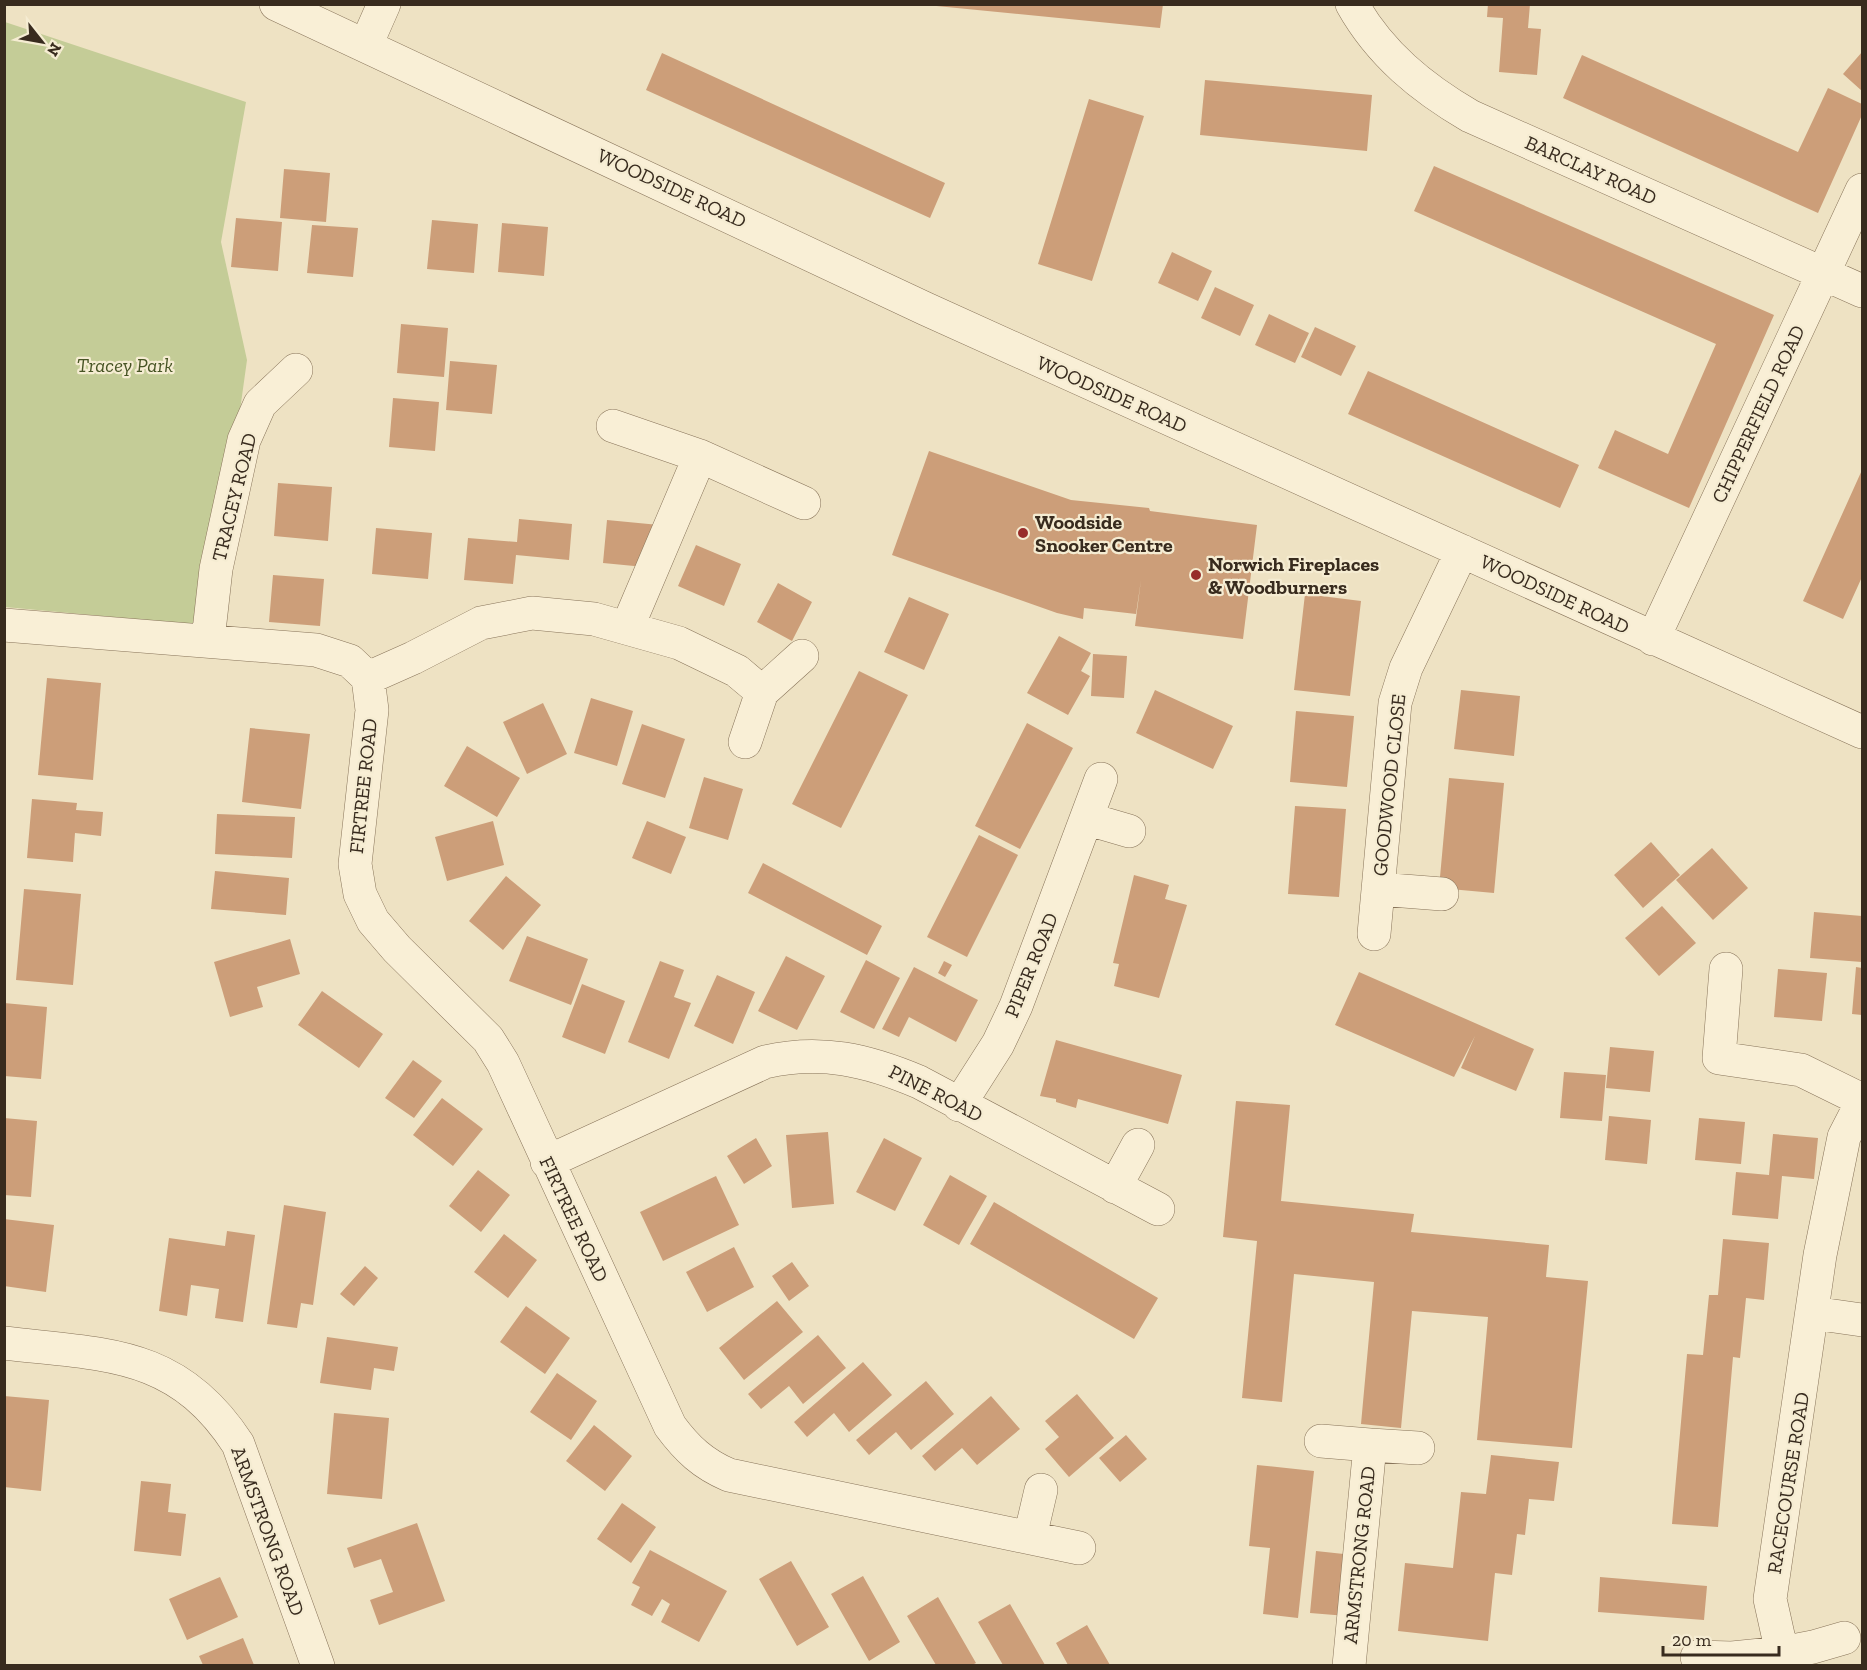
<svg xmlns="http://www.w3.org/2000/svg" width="1867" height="1670" font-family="'Zilla Slab',serif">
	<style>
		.green { fill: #c4cc97 }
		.building { fill: #cc9e79 }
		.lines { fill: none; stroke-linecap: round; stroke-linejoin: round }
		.minor-casing { stroke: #88745a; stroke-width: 34 }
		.minor { stroke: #f9efd6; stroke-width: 33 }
		.poi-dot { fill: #972c2a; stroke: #f5ecd2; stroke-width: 2 }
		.labels { text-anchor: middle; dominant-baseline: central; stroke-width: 4.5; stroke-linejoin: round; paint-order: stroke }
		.street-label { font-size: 20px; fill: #382b1e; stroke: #f5ecd2 }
		.park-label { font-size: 20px; font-style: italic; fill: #475424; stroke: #f5ecd2 }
		.poi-label { font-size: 20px; font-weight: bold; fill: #382b1e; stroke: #f5ecd2; text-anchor: start }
	</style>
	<rect width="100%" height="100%" fill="#eee2c3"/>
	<path class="green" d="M5 22 246 102 221 242 247 360 210 626 5 607Z"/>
	<path class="building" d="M916 4H1163L1160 28Z
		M1488 4H1530L1528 28 1541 29 1537 75 1499 72 1503 18 1487 17Z
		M1862 52V91L1843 74Z
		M662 53 945 183 930 218 646 90Z
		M1582 55 1798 152 1828 88 1862 104V115L1818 213 1563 98Z
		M1205 80 1372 95 1367 151 1200 135Z
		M1089 99 1144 116 1092 281 1038 264Z
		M1434 166 1774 315 1689 508 1598 468 1615 430 1668 454 1716 344 1414 211Z
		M284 169 330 173 326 222 280 218Z
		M236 218 282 222 278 271 231 267Z
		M432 220 478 224 474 273 427 269Z
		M502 223 548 227 544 276 498 272Z
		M312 225 358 228 353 277 307 273Z
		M1172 252 1212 271 1198 301 1158 283Z
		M1215 287 1254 305 1240 336 1201 318Z
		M1269 314 1309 333 1295 363 1255 345Z
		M401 324 448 328 444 377 397 373Z
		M1315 327 1356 346 1341 376 1301 357Z
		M450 361 497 365 492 414 446 410Z
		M1368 371 1579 465 1560 508 1348 414Z
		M393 398 439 402 435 451 389 447Z
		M929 451 1071 500 1149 508 1150 511 1257 525 1243 639 1135 626 1141 580 1136 614 1084 608 1083 619 1057 613 892 555Z
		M1862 470V577L1843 619 1803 601Z
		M278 483 332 487 328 541 274 536Z
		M519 519 572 524 569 560 516 555 513 584 464 580 468 538 517 542Z
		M607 520 659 525 655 568 603 563Z
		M376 528 432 533 428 579 372 574Z
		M696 545 741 564 724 606 678 586Z
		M273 575 324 579 320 626 269 622Z
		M778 583 812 602 792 641 757 622Z
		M1305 594 1361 601 1350 696 1294 690Z
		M909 597 949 614 924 670 884 652Z
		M1059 636 1091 653 1081 671 1090 676 1068 715 1027 693Z
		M1093 654 1127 656 1124 698 1091 696Z
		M859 671 908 695 841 828 792 804Z
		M47 678 101 683 93 780 38 775Z
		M1155 690 1233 726 1213 769 1136 733Z
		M1461 690 1520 696 1514 756 1454 749Z
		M591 698 633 711 617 766 574 753Z
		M543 703 567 754 527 774 503 722Z
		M1296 711 1354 716 1347 787 1290 782Z
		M1027 723 1073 748 1020 849 975 826Z
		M642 724 685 739 665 798 622 784Z
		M250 728 310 734 301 809 242 802Z
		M467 746 520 778 497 817 444 786Z
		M704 777 743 789 728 840 689 828Z
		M1449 778 1504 783 1494 893 1439 888Z
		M32 799 77 803 76 810 103 812 101 836 75 833 73 862 27 858Z
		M1295 806 1346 809 1339 897 1288 894Z
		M217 814 295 817 292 858 215 854Z
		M493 821 504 865 447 881 435 837Z
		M647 821 686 837 671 874 632 858Z
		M979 835 1018 855 967 957 927 937Z
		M1651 842 1680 875 1643 908 1614 875Z
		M1712 848 1748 888 1713 920 1676 880Z
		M763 863 882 926 867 955 748 893Z
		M215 871 289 878 286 915 211 909Z
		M1134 875 1169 885 1165 899 1187 905 1159 998 1114 986 1119 964 1113 963Z
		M506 876 541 905 503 950 469 921Z
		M24 889 81 894 73 985 16 980Z
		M1662 906 1696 943 1659 976 1625 938Z
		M1814 912 1862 916V962L1810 958Z
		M527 936 588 959 571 1005 509 981Z
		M290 939 300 974 257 987 263 1007 230 1017 214 962Z
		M786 956 825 976 797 1030 758 1011Z
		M866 960 900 978 874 1029 840 1012Z
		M660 961 684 970 674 997 691 1003 669 1059 628 1042Z
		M944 961 952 965 945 977 938 973Z
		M914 967 978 1000 956 1042 909 1017 899 1037 882 1029Z
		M1856 967 1862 968V1015L1852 1014Z
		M1778 969 1827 973 1822 1021 1774 1017Z
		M1359 972 1534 1049 1516 1091 1461 1068 1475 1036 1454 1077 1335 1025Z
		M717 975 755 992 733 1044 694 1026Z
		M582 984 625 1001 605 1054 562 1037Z
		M322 991 383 1034 359 1068 298 1025Z
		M4 1003 47 1007 41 1079 4 1076Z
		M1056 1040 1182 1075 1168 1124 1078 1099 1076 1108 1056 1102V1099L1040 1096Z
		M1610 1047 1654 1051 1650 1092 1606 1088Z
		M413 1060 442 1081 414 1118 385 1098Z
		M1564 1072 1606 1075 1602 1121 1560 1118Z
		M442 1098 483 1129 453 1166 413 1135Z
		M1236 1101 1290 1105 1281 1201 1414 1214 1411 1232 1549 1245 1546 1277 1588 1281 1572 1448 1477 1440 1488 1317 1412 1311 1401 1428 1361 1424 1374 1282 1294 1274 1282 1402 1242 1398 1257 1241 1223 1237Z
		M1609 1116 1651 1120 1647 1164 1605 1160Z
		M4 1118 37 1121 31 1197 4 1195Z
		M1699 1118 1745 1122 1741 1164 1695 1160Z
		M828 1132 834 1204 792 1208 786 1135Z
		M1773 1134 1818 1138 1814 1179 1782 1176 1778 1219 1732 1215 1736 1172 1769 1175Z
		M756 1138 772 1166 744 1184 727 1156Z
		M884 1138 922 1158 895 1211 856 1192Z
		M478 1170 510 1195 481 1232 449 1206Z
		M950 1175 987 1196 959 1245 923 1225Z
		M716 1176 739 1225 663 1261 640 1212Z
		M994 1202 1158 1298 1134 1339 970 1244Z
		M284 1205 326 1212 313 1305 301 1303 297 1328 267 1324Z
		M4 1219 54 1225 46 1292 4 1286Z
		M227 1231 255 1235 243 1322 215 1318 219 1289 191 1285 187 1316 159 1311 169 1238 225 1246Z
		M504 1234 537 1260 508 1298 474 1272Z
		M1723 1239 1769 1243 1764 1300 1746 1298 1740 1358 1733 1357 1718 1527 1672 1524 1687 1354 1703 1355 1709 1295H1718Z
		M734 1247 754 1287 707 1312 686 1272Z
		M792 1262 809 1286 789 1301 772 1276Z
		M365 1266 378 1278 354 1306 340 1294Z
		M777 1301 803 1332 744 1380 719 1348Z
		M526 1306 570 1338 545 1374 500 1342Z
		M818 1335 846 1368 803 1404 789 1386 761 1409 748 1394Z
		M327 1337 398 1347 394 1371 374 1368 371 1390 320 1383Z
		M863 1362 892 1395 849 1432 834 1413 807 1437 794 1422Z
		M557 1373 597 1401 571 1440 530 1412Z
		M926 1381 954 1414 911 1450 896 1432 869 1455 856 1440Z
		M1077 1394 1114 1438 1069 1477 1045 1449 1059 1437 1045 1421Z
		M4 1396 49 1400 41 1491 4 1487Z
		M991 1396 1020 1429 977 1465 962 1448 935 1471 922 1456Z
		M334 1413 389 1418 382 1499 327 1494Z
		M594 1425 632 1456 605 1491 566 1461Z
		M1126 1435 1147 1459 1120 1482 1099 1458Z
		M1491 1455 1559 1462 1554 1501 1529 1499 1525 1535 1517 1534 1512 1575 1495 1573 1488 1641 1398 1631 1405 1563 1453 1568 1461 1492 1486 1494Z
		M1257 1465 1314 1471 1298 1618 1263 1614 1270 1548 1249 1546Z
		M141 1481 171 1484 168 1512 186 1514 181 1556 134 1551Z
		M622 1503 656 1527 631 1563 597 1539Z
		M417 1523 445 1601 379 1625 370 1600 393 1592 381 1559 354 1568 347 1548Z
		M650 1550 727 1591 699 1642 661 1622 670 1604 662 1599 652 1616 631 1605 640 1587 632 1583Z
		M1316 1551 1353 1555 1347 1616 1310 1613Z
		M791 1561 829 1627 797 1646 759 1579Z
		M863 1576 900 1642 869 1661 831 1594Z
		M220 1577 238 1617 187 1640 169 1599Z
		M1600 1577 1707 1586 1704 1620 1598 1612Z
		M938 1597 976 1663 972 1665H936L907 1616Z
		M1010 1604 1045 1665H1003L978 1622Z
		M1087 1625 1110 1665H1068L1056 1643Z
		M243 1638 254 1665H203L199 1656Z"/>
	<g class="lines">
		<defs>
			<path id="minor" d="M276 4 926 309 1862 732
				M1352 4C1380 54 1422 88 1470 116L1862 291
				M366 45 384 4
				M613 426 700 456
				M4 625 316 650 350 661 368 678 413 658 481 623 532 613 594 619 679 643 737 671 762 692 745 742
				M627 628 700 456 804 503
				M1653 639 1862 190
				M208 640 216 569 244 440 260 404 296 370
				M368 678 372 710 355 864 360 894 373 921 397 949 488 1039 503 1063 670 1426C687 1449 703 1464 729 1475L1079 1548
				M762 692 802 656
				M1088 819 1129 831
				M1378 889 1442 894
				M1374 934 1395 703 1406 668 1462 551
				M1726 969 1719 1058 1801 1070 1862 1100
				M959 1105 998 1044 1016 1006 1101 779
				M547 1162 765 1062C821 1049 867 1060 919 1082L1158 1209
				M1115 1187 1138 1145
				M1813 1313 1862 1320
				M4 1343C105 1355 177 1350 238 1444L318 1666
				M1321 1441 1370 1445
				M1030 1537 1041 1490
				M1782 1653 1813 1647 1844 1638
				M1697 1657 1732 1658 1782 1653 1770 1599 1820 1255 1844 1137 1862 1102
				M1349 1666 1370 1445 1418 1448"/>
		</defs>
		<use href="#minor" class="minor-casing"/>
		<use href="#minor" class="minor"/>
	</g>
	<g class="poi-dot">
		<circle cx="1023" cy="533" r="6"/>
		<circle cx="1196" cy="575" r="6"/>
	</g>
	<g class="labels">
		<g class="street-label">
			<text transform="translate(1591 170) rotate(24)">BARCLAY ROAD</text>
			<text transform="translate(672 188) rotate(25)">WOODSIDE ROAD</text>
			<text transform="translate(1112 394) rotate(24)">WOODSIDE ROAD</text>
			<text transform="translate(1758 414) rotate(-65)">CHIPPERFIELD ROAD</text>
			<text transform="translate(234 497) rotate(-76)">TRACEY ROAD</text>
			<text transform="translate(1555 594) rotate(25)">WOODSIDE ROAD</text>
			<text transform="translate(1389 785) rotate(-84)">GOODWOOD CLOSE</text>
			<text transform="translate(363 786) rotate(-84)">FIRTREE ROAD</text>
			<text transform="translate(1031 965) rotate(-68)">PIPER ROAD</text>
			<text transform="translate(936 1093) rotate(27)">PINE ROAD</text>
			<text transform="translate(574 1219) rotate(65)">FIRTREE ROAD</text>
			<text transform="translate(1788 1483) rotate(-81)">RACECOURSE ROAD</text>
			<text transform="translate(268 1531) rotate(70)">ARMSTRONG ROAD</text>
			<text transform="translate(1359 1555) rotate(-84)">ARMSTRONG ROAD</text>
		</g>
		<g class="park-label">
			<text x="125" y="365">Tracey Park</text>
		</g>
		<g class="poi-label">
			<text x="1035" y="522">Woodside<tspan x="1035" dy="23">Snooker Centre</tspan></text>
			<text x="1208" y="564">Norwich Fireplaces<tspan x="1208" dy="23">&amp; Woodburners</tspan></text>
		</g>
	</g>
	<rect width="1867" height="1670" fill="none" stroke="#382b1e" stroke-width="12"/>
	<g transform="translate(42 42) rotate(121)" stroke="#f5ecd2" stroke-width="4.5" paint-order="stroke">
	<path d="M0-4.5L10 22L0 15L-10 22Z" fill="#382b1e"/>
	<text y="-9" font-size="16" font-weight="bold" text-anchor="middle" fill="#382b1e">N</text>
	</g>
	<path d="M1663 1646v9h116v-9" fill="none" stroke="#382b1e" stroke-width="3"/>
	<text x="1672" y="1646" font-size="18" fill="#382b1e" stroke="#f5ecd2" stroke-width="4.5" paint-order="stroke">20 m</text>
</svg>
